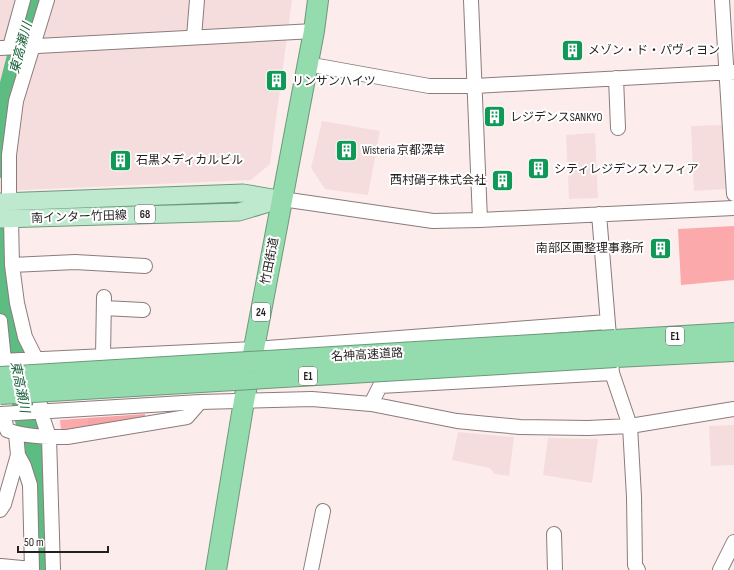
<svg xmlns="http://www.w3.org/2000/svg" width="734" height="570" font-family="'Sofia Sans Condensed','Noto Sans JP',sans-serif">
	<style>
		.built { fill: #f6dddd }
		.green { fill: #fca9ac }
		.forest { fill: #f8a4a7 }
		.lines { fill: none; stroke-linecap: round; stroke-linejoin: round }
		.river { stroke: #5cbc82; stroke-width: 22 }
		.minor-casing { stroke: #8b7c7c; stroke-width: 16 }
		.major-casing { stroke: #6d997b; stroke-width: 19 }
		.highway-casing { stroke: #6d997b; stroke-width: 22 }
		.minor { stroke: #fff; stroke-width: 14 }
		.major { stroke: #bfe9ce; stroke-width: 17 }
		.highway { stroke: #94dbad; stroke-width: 20 }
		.highway-bridge-casing { stroke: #6d997b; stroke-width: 22; stroke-linecap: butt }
		.highway-bridge { stroke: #94dbad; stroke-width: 20 }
		.labels { text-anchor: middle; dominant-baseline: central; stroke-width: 4; stroke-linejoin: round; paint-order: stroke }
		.shield { fill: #fff; stroke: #666262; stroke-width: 1 }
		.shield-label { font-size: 11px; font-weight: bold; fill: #251f1f }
		.poi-label { font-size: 12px; fill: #251f1f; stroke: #fff; text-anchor: start }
		.street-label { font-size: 12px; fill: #251f1f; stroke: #fff }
		.water-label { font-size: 13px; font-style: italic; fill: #1a603a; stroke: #fff }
	</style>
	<rect width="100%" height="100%" fill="#fdecec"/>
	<path class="built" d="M0 0H292L270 164 251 180 0 191Z
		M322 121 380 131 368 195 325 189 311 168Z
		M724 125 728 189 694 191 691 126Z
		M595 133 598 198 569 199 566 135Z
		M734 425V465L711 466 709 426Z
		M458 432 514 437 509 476 495 474 490 468 452 460Z
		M548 438 598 439 592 483 543 475Z"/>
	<path class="green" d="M734 226V280L681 285 678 229Z
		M88 418V428L61 431 60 420Z"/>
	<path class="forest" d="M145 414V417L88 428V418Z"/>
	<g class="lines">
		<path class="river" d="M0 167 1 123 16 64 34 0
			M0 204 5 292 12 346 38 483 40 570"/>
		<defs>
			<path id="minor" d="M471 0 480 220
				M722 0 734 194
				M194 37 197 0
				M10 47 23 0
				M0 48 314 31
				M307 64 429 86H475L734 72
				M616 78 618 128
				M282 199 433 221 480 220 734 208
				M9 202V155L16 101 47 0
				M599 214 612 373 630 426 634 497 635 565 638 570
				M11 219 12 265 17 303 25 337 36 359 37 367
				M12 265 75 262 145 266
				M104 308 143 310
				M0 321 5 370
				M103 356 104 297
				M0 361 254 349 607 322
				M40 404 43 419 49 437 53 570
				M371 404 380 386 612 373
				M0 414 200 402 312 399 371 404 457 421 488 424 520 427 588 428 630 426 734 409
				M3 414 7 430C24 437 49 437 67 437L187 417 200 402
				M16 434 18 455 24 466 30 485 32 570
				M0 510 4 504 18 455
				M554 534 555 570
				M1 566 32 569
				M311 570 323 511
				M720 570 734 542"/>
			<path id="major" d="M0 202 243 193 278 199
				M0 219 239 212 282 199"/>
			<path id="highway" d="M615 340 734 333
				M616 357 734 351
				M216 570 244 401 314 31 318 0"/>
		</defs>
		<use href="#minor" class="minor-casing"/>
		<use href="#major" class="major-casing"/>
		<use href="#highway" class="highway-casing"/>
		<use href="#minor" class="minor"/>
		<use href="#major" class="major"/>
		<use href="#highway" class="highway"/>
		<defs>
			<path id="highway-bridge" d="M0 377 615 340
				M0 394 616 357"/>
		</defs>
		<use href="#highway-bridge" class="highway-bridge-casing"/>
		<use href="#highway-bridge" class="highway-bridge"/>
	</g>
	<defs>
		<symbol id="building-square" viewBox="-11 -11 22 22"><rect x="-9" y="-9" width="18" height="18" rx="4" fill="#109857" stroke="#fff"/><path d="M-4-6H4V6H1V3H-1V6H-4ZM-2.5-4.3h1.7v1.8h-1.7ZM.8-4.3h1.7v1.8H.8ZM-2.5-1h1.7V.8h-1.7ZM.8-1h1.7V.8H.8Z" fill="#fff"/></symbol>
	</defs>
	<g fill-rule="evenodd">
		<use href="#building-square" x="560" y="38" width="25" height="25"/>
		<use href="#building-square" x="264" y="68" width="25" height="25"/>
		<use href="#building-square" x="482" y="104" width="25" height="25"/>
		<use href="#building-square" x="334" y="138" width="25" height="25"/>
		<use href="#building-square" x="108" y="148" width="25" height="25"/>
		<use href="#building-square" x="526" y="156" width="25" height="25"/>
		<use href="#building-square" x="490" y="168" width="25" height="25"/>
		<use href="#building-square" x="648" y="236" width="25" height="25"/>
	</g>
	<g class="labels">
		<g class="shield">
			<rect x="135" y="205" width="20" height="18" rx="3"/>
			<rect x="252" y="303" width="18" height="18" rx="3"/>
			<rect x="666" y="327" width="18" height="18" rx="3"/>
			<rect x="299" y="367" width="18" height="18" rx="3"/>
		</g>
		<g class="shield-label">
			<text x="145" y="214">68</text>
			<text x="261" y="312">24</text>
			<text x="675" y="336">E1</text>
			<text x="308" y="376">E1</text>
		</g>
		<g class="poi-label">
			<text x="588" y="50">メゾン・ド・パヴィヨン</text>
			<text x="292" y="81">リンサンハイツ</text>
			<text x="510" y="117">レジデンスSANKYO</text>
			<text x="362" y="150">Wisteria 京都深草</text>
			<text x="136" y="160">石黒メディカルビル</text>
			<text x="554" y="169">シティレジデンス ソフィア</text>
			<text x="486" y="180" text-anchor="end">西村硝子株式会社</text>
			<text x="644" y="248" text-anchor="end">南部区画整理事務所</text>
		</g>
		<g class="street-label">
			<text transform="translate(79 217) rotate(-2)">南インター竹田線</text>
			<text transform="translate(270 261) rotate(-79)">竹田街道</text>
			<text transform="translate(367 355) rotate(-3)">名神高速道路</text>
		</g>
		<g class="water-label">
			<text transform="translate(21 48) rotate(-75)">東高瀬川</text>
			<text transform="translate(20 387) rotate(79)">東高瀬川</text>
		</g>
	</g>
	<path d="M18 546v6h90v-6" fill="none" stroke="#251f1f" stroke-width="2"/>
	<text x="24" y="546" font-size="12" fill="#251f1f" stroke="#ffffff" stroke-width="3" paint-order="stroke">50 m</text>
</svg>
